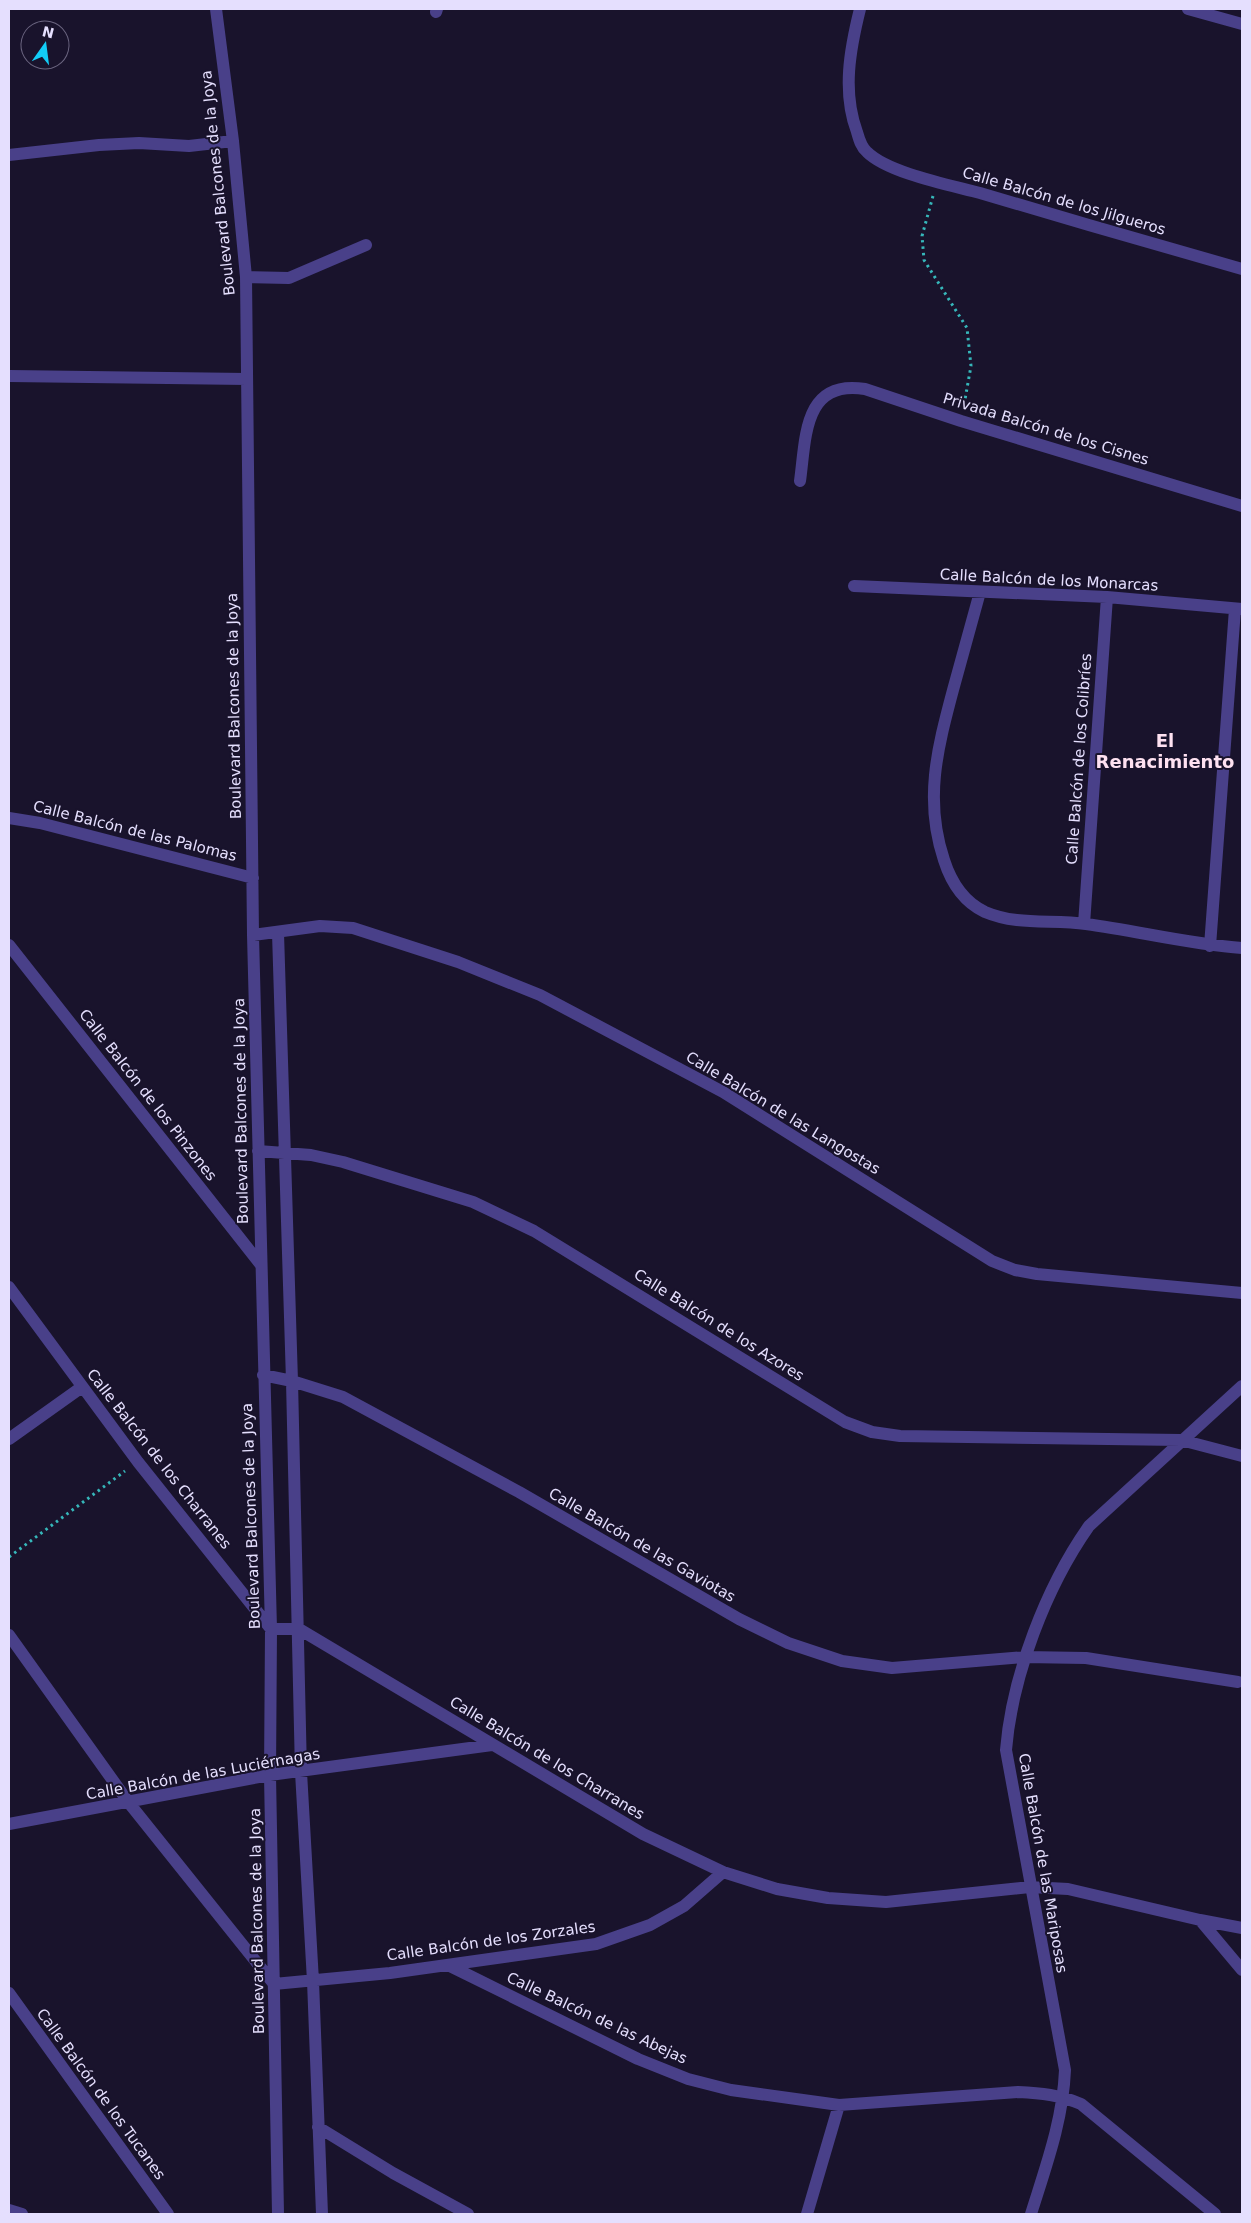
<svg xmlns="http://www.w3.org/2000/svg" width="1251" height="2223" font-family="'DejaVu Sans',sans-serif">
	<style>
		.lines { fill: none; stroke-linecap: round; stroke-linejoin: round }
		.path { stroke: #36b7ba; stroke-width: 3; stroke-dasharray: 2.5 4; stroke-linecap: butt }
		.minor { stroke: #494089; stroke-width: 12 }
		.labels { text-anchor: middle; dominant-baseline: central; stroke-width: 4; stroke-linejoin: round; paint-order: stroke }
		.street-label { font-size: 15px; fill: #e5dffe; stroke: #19132c }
		.quarter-label { font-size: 18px; font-weight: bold; fill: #fee1f1; stroke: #19132c }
	</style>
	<rect width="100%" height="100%" fill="#19132c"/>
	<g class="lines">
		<path class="path" d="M933 196 922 236 924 260 967 328 971 366 964 405
			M9 1557 125 1471"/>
		<path class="minor" d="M216 9 233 141 246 277 253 935 271 1629 270 1775 278 2214
			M860 9C850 49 842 92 857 132 859 139 861 147 867 152 888 173 950 185 980 193 1067 219 1155 244 1242 269
			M1188 9 1242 24
			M436 12 437 9
			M9 155 99 145 139 143 189 146 233 141
			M246 277 289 278 366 245
			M9 376 247 379
			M800 481C806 438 803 379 865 389L961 421 1242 506
			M854 586 1107 597 1242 609
			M980 592C971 625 962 657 953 690 937 750 924 800 944 860 951 882 964 902 985 912 1018 926 1052 919 1086 924 1138 931 1189 944 1242 948
			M9 818 40 823 253 878
			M1084 924 1107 597
			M278 933 292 1381 301 1772 313 1981 322 2214
			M253 935 320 926 353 928 458 962 540 995 723 1092 992 1261 1015 1270 1037 1274 1242 1293
			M9 945 261 1265
			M1210 946 1235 609
			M258 1151 311 1155 343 1162 473 1202 534 1231 845 1422 872 1432 900 1436 1181 1440 1242 1456
			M9 1287 138 1462 271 1629H299L643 1834 723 1872 777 1889 828 1898 886 1902 1030 1887 1068 1889 1200 1920 1242 1928
			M263 1375 292 1381 343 1397 519 1492 739 1619 788 1643 842 1661 892 1668 1024 1657 1086 1658 1238 1682
			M9 1439 82 1387
			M9 1635 129 1803 274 1984 390 1973 596 1944 650 1925 684 1906 723 1872
			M9 1824 270 1775 492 1745
			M1200 1920 1242 1970
			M448 1965 638 2059 688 2079 731 2090 839 2105 1018 2092C1041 2093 1060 2095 1081 2104L1215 2214
			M9 1993 168 2214
			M318 2127 393 2173 468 2214
			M9 2210 22 2214
			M807 2214 839 2105
			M1031 2214C1046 2166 1063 2120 1065 2070L1006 1750C1012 1676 1046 1587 1089 1526L1242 1386"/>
	</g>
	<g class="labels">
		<g class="street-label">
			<text transform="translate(218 183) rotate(-96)">Boulevard Balcones de la Joya</text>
			<text transform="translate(1064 201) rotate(16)">Calle Balcón de los Jilgueros</text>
			<text transform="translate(1046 429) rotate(17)">Privada Balcón de los Cisnes</text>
			<text transform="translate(1049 580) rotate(3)">Calle Balcón de los Monarcas</text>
			<text transform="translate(234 706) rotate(-91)">Boulevard Balcones de la Joya</text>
			<text transform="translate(1079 759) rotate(-86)">Calle Balcón de los Colibríes</text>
			<text transform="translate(135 831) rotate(14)">Calle Balcón de las Palomas</text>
			<text transform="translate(148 1095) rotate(52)">Calle Balcón de los Pinzones</text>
			<text transform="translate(241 1111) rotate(-91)">Boulevard Balcones de la Joya</text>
			<text transform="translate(783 1113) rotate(31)">Calle Balcón de las Langostas</text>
			<text transform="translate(719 1325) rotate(32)">Calle Balcón de los Azores</text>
			<text transform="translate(159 1459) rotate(52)">Calle Balcón de los Charranes</text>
			<text transform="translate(251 1516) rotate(-92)">Boulevard Balcones de la Joya</text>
			<text transform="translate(642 1545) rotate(30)">Calle Balcón de las Gaviotas</text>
			<text transform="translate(547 1758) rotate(31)">Calle Balcón de los Charranes</text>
			<text transform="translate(203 1774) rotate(-10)">Calle Balcón de las Luciérnagas</text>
			<text transform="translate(1043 1863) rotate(80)">Calle Balcón de las Mariposas</text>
			<text transform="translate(257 1921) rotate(-91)">Boulevard Balcones de la Joya</text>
			<text transform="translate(491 1941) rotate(-8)">Calle Balcón de los Zorzales</text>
			<text transform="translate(597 2018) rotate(25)">Calle Balcón de las Abejas</text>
			<text transform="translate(101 2094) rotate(54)">Calle Balcón de los Tucanes</text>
		</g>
		<g class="quarter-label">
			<text x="1165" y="740">El<tspan x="1165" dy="21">Renacimiento</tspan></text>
		</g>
	</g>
	<rect width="1251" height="2223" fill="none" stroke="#e5dffe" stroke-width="20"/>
	<g transform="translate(45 45) rotate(14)"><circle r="24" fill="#19132c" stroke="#6b6580"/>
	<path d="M0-4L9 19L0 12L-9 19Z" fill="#12ccf6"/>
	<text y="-8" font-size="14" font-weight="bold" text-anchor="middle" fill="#e5dffe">N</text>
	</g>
</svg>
